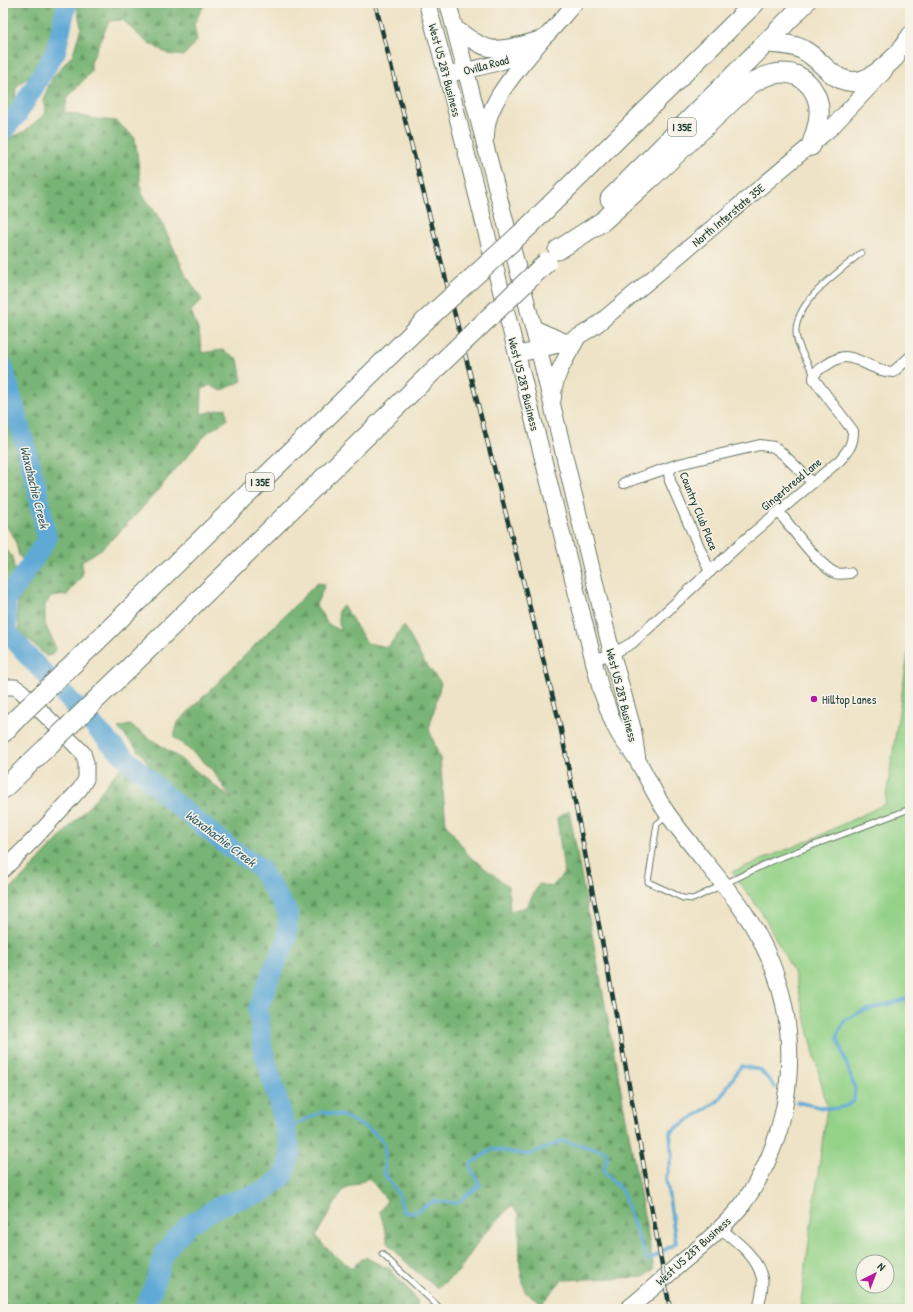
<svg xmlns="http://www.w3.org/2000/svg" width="913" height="1312" font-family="'Patrick Hand',sans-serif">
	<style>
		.green { fill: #94d288; stroke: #5a885e; fill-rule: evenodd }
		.forest { fill: url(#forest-firs); stroke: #4b7854 }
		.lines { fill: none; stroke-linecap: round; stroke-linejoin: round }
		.stream { stroke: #5ea9d6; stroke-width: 3.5 }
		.river { stroke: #5ea9d6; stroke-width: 20 }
		.service-casing { stroke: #677767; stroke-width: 7 }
		.minor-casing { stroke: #677767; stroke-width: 12 }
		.secondary-casing { stroke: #677767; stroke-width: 17 }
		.primary-casing { stroke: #677767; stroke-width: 18 }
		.motorway-casing { stroke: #677767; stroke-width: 21 }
		.service { stroke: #fff; stroke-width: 5 }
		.minor { stroke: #fff; stroke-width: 10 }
		.secondary { stroke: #fff; stroke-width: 15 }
		.primary { stroke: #fff; stroke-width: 16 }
		.motorway { stroke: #fff; stroke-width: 19 }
		.rail-casing { stroke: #1f3d34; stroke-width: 4.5 }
		.rail { stroke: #f7f3e8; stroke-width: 3; stroke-dasharray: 9; stroke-linecap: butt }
		.motorway-bridge-casing { stroke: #677767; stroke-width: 21; stroke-linecap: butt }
		.motorway-bridge { stroke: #fff; stroke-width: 19 }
		.poi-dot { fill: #b5179e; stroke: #f7f3e8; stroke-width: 1.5 }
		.labels { text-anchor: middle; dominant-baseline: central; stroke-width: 3; stroke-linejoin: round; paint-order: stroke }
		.shield { fill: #f7f3e8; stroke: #60746a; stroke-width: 1 }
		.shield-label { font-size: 11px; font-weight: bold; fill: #1f3d34 }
		.street-label { font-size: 12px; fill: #1f3d34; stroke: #f7f3e8 }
		.poi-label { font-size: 12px; fill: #1f3d34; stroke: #f7f3e8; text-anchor: start }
		.water-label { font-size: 13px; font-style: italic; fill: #325d65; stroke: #f7f3e8 }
	</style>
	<defs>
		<pattern id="forest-firs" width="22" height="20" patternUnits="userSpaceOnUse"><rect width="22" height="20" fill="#77b474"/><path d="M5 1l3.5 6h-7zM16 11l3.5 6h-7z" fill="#619460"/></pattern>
	</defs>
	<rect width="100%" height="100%" fill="#f7f3e8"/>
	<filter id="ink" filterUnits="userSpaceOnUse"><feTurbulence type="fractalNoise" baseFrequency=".025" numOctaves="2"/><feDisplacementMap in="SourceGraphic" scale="8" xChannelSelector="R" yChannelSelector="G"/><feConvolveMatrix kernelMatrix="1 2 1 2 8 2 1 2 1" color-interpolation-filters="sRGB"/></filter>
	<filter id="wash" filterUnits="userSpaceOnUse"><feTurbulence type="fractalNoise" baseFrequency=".012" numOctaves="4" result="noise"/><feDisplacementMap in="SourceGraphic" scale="16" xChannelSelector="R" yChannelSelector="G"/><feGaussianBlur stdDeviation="0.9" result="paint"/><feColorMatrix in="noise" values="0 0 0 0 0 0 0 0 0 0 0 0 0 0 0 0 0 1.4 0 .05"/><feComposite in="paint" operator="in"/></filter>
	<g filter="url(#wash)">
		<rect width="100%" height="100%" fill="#eee3c6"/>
		<path class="green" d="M910 640V1309H800L827 1107 795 975 762 913 732 872 810 840 885 804ZM863 1262H887V1286H863Z"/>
		<path class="forest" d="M3 3H56L58 9 56 39 45 60 29 76 16 87 15 107 3 114Z
			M76 3H205L194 24 197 41 183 56 168 54 144 40 123 20 109 21 91 62V72L68 97 64 112 95 119 116 121 135 138 142 194 160 219 186 275 202 300 191 311 199 332 202 353 222 350 238 359 242 381 221 391 210 385 202 390 201 414 226 408 227 420 208 432 136 515 103 548 82 561V576L67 595 51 597 45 605V624L56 648 52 655 46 656 20 632 17 617 18 594 23 580 35 570 19 556 15 539 3 521V139L6 140 25 131 46 113 43 99 53 77 73 54 81 27Z
			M3 548 12 556 15 574 3 586Z
			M317 583 325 584 316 605 327 623 340 631 338 611 343 605 367 643 388 647 404 625 422 659 441 683 429 729 440 759 446 824 469 856 508 886 510 911 526 907 539 884 552 887 564 873 557 818 569 810 654 1269 644 1277 562 1280 542 1303 525 1292 520 1267 519 1214 511 1206 483 1235 458 1272 437 1288 412 1268 388 1244 386 1233 380 1212 387 1200 369 1178 343 1190 316 1235 324 1246 351 1268 365 1257 391 1270 417 1300 418 1309H3V896L25 875 92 803 119 769 128 766 186 825 218 840 190 808 160 783 143 756 118 728 130 725 178 757 232 799 210 767 174 737 178 722Z"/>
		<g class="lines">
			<path class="stream" d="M797 1102C816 1106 838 1115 854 1101L855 1089 837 1036 845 1020 863 1011 910 998
				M285 1129 322 1112 343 1116 374 1132 385 1144 384 1174 399 1195 403 1212 414 1213 434 1201 457 1203 480 1185 470 1167 473 1162 493 1149 529 1155 562 1141 605 1151 607 1158 604 1172 622 1191 647 1261 676 1243 666 1178 672 1156 670 1132 718 1101 741 1066 760 1070 775 1087"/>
			<path class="river" d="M3 131 17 115 56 51 67 3
				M3 366 37 488 47 539 6 601 7 631 26 654 115 748 173 802 230 848 259 867 288 913 287 939 270 976 258 1010 263 1050 281 1111 291 1152 283 1177 263 1192 221 1205 187 1226 165 1251 152 1291 144 1309"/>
		</g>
	</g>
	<g filter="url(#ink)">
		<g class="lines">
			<defs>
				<path id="service" d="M814 375C808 363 796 345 796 332 795 301 839 272 861 253
					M667 816 657 824 648 882 683 898 693 899 774 860 910 809
					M382 1254 441 1309"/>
				<path id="minor" d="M677 465 672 467 669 472 670 481 710 572
					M624 483 679 464 760 445 774 447 783 454 813 483
					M779 512C790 526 819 566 835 573 839 575 845 573 850 573
					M593 660 612 654 632 643 740 544 840 460C849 449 853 445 853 431L814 379C814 372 819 369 825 366 831 362 838 357 845 357 859 357 875 372 893 372L910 357
					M721 1229C737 1242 757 1256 762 1278 764 1288 760 1299 758 1309"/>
				<path id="secondary" d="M447 75C474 68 502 65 527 51 546 40 561 19 575 3
					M517 354C550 348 572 344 599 323L831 128 883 73 910 34
					M3 687H15L21 691 83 753 86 763V779L80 789 35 838 3 870"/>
				<path id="primary" d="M427 3 447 75 601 690C607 704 611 721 619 734 624 743 631 750 636 758 647 776 655 796 667 813 689 844 715 872 737 902 786 969 801 1045 780 1126 772 1154 760 1181 742 1205 724 1227 703 1245 681 1263 663 1279 646 1294 628 1309
					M448 3 539 350 612 654 633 730 637 757
					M455 28C465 35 478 46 490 48 505 51 527 43 542 39
					M486 137C485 101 521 68 542 39
					M533 328 565 342
					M553 398C553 376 567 357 577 338"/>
				<path id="motorway" d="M766 43C779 44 794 44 805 51 814 56 821 64 829 71 854 93 875 77 895 57
					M610 199 766 43 805 3
					M528 227 755 3
					M558 250 603 221 652 177 746 88C765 72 794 65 811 87 816 94 819 102 819 110 820 123 815 134 811 146
					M96 642 425 321
					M132 665 430 374
					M3 733 18 717
					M3 789 45 749"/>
			</defs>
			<use href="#service" class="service-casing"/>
			<use href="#minor" class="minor-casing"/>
			<use href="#secondary" class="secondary-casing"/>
			<use href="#primary" class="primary-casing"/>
			<use href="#motorway" class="motorway-casing"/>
			<use href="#service" class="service"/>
			<use href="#minor" class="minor"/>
			<use href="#secondary" class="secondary"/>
			<use href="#primary" class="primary"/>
			<use href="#motorway" class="motorway"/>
			<defs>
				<path id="rail" d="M375 3 560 725 611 987 670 1309"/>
			</defs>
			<use href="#rail" class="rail-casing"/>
			<use href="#rail" class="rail"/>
			<defs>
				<path id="motorway-bridge" d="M425 321 528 227
					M430 374 547 262
					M18 717 96 642
					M45 749 132 665"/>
			</defs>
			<use href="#motorway-bridge" class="motorway-bridge-casing"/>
			<use href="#motorway-bridge" class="motorway-bridge"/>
		</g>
	</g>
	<circle class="poi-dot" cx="814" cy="699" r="4"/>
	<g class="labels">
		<g class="shield">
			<rect x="668" y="118" width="28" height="18" rx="3"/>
			<rect x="246" y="473" width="28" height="18" rx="3"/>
		</g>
		<g class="shield-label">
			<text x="682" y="127">I 35E</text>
			<text x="260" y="482">I 35E</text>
		</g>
		<g class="street-label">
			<text transform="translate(486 65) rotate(-15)">Ovilla Road</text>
			<text transform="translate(445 70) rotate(75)">West US 287 Business</text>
			<text transform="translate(728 215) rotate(-40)">North Interstate 35E</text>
			<text transform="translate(524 384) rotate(76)">West US 287 Business</text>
			<text transform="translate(791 484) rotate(-40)">Gingerbread Lane</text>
			<text transform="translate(699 511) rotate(68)">Country Club Place</text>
			<text transform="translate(622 695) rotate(76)">West US 287 Business</text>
			<text transform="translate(693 1251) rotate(-42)">West US 287 Business</text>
		</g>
		<g class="poi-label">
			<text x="822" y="699">Hilltop Lanes</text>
		</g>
		<g class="water-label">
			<text transform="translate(35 487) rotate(76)">Waxahachie Creek</text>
			<text transform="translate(221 838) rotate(37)">Waxahachie Creek</text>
		</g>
	</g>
	<rect width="913" height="1312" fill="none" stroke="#f7f3e8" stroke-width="16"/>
	<g transform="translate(875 1274) rotate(42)"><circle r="19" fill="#f7f3e8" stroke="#a1aaa0"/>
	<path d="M0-3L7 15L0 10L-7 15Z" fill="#b5179e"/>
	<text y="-6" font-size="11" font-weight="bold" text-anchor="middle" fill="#1f3d34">N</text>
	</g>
</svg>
